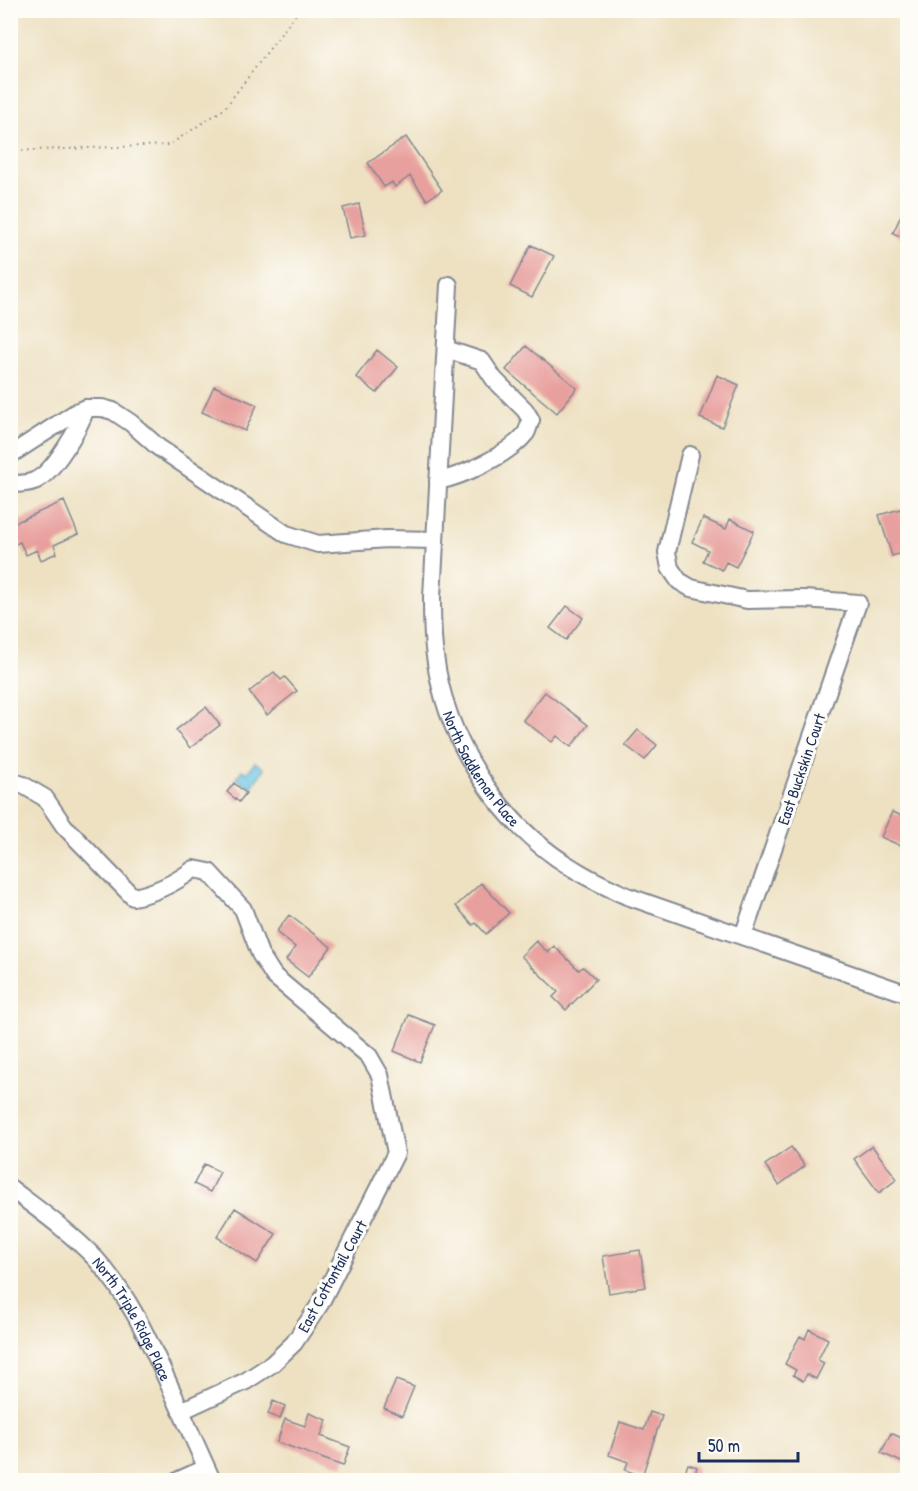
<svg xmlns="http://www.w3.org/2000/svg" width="918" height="1491" font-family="'Patrick Hand',sans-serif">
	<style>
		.water { fill: #64c4e2; stroke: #407aa0; stroke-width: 1.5 }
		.building { fill: #e8a09e }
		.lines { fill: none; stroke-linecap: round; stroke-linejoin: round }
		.minor-casing { stroke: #848890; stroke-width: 20 }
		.path { stroke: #848890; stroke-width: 2; stroke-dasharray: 1.5 4.5; stroke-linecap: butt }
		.minor { stroke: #fff; stroke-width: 16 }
		.labels { text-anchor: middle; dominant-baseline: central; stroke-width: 6; stroke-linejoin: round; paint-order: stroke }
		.street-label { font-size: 16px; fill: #1b2f5e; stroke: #fdfcf7 }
	</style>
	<rect width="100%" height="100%" fill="#fdfcf7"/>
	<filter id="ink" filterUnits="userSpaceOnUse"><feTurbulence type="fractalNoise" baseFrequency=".0167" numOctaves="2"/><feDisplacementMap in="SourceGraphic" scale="12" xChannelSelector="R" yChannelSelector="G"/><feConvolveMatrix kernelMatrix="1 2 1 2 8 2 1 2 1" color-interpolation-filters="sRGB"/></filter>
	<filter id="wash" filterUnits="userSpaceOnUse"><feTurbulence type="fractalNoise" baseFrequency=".008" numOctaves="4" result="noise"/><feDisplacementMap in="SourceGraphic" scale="24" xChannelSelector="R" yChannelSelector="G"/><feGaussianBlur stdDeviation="1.35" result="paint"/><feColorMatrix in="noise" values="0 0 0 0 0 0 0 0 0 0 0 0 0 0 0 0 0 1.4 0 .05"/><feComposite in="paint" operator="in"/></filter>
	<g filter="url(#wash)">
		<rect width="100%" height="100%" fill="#eee1c2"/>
		<path class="water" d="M255 762 264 769 251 788 236 778 242 770 247 773Z"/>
		<g id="blocks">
			<path class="building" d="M406 137 442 190 427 200 410 176 395 187 392 182 384 187 368 163Z
				M908 200V240L893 233Z
				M359 204 366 235 350 238 343 208Z
				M531 245 554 256 532 297 510 286Z
				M526 346 577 388 557 413 506 370Z
				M377 350 398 367 377 393 356 377Z
				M717 375 739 385 722 427 700 418Z
				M214 386 257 405 245 431 202 412Z
				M64 501 78 534 54 545 57 553 41 560 37 550 26 555 20 542 10 546V525Z
				M900 509 908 533V551L892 556 879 515Z
				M703 518 726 529 730 519 754 531 736 567 726 562 722 570 703 561 708 550 692 542Z
				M567 606 583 618 566 640 550 628Z
				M274 672 281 680 285 677 297 691 267 715 249 692Z
				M545 692 588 725 571 747 557 736 552 742 523 720Z
				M206 707 220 725 190 748 176 730Z
				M638 730 657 745 645 760 625 745Z
				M234 783 246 793 239 802 227 792Z
				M892 812 908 818V849L881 837Z
				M481 883 509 913 486 934 476 923 473 925 456 906Z
				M289 915 331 947 308 977 286 960 295 947 276 932Z
				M536 941 548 953 554 946 579 970 583 967 596 979 566 1010 553 997 558 992 521 956Z
				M409 1015 435 1025 420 1062 394 1051Z
				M872 1146 897 1179 879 1193 854 1159Z
				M791 1147 805 1166 779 1185 765 1165Z
				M204 1164 220 1172 210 1192 194 1184Z
				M235 1208 276 1234 257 1263 217 1237Z
				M640 1250 646 1287 609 1293 603 1256Z
				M809 1329 828 1339 818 1360 824 1363 816 1379 807 1374 803 1381 793 1375 796 1370 785 1364 800 1336 805 1339Z
				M396 1380 414 1387 402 1416 384 1408Z
				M273 1401 285 1406 280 1419 268 1414Z
				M650 1412 662 1416 642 1476 625 1470 628 1462 609 1455 620 1422 644 1430Z
				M309 1413 327 1420 321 1436 350 1447 343 1466 277 1442 285 1419 305 1426Z
				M891 1433 908 1441V1465L881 1453Z
				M688 1464 697 1467 694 1478 684 1476Z"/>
		</g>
	</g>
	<g filter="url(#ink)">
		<use href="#blocks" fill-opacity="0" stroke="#848890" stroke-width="1.5"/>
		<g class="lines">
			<defs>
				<g id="minor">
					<path id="s1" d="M449 285 432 597C432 617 432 637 435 656 446 742 500 825 574 869 591 880 609 888 627 896L908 994"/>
					<path d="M10 455 78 411 86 408H102L113 411 131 423 158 447 286 534 318 544 387 539 435 540"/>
					<path d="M690 455 667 552 670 568 679 581 691 588 747 600 804 599 858 603 743 936"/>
					<path d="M438 481C463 476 510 454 526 433 528 430 529 424 531 420L525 410 494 379 482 361 446 349"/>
					<path d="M10 484C18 484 27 484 34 481 53 474 80 427 86 408"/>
					<path d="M10 781 23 785 45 798 64 826 133 897C156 893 175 883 194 869L209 872 243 909 260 954 274 976 369 1056 380 1075 396 1153 320 1304 294 1343 272 1364 246 1381 181 1411"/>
					<path id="s2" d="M10 1188C39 1210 70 1232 95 1258 128 1294 147 1336 167 1380 182 1413 197 1447 212 1480"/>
					<path d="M179 1480 206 1468"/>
				</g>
			</defs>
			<use href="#minor" class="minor-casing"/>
			<path class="path" d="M10 151 169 145 224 109 299 10"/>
			<use href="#minor" class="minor"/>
		</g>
	</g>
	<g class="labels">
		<g class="street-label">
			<text stroke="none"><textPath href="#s1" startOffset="495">North Saddleman Place</textPath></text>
			<text transform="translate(801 769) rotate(-71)">East Buckskin Court</text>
			<text transform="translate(332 1276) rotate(-61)">East Cottontail Court</text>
			<text stroke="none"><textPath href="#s2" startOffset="182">North Triple Ridge Place</textPath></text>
		</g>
	</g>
	<rect width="918" height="1491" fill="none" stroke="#fdfcf7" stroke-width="36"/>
	<path d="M699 1452v9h99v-9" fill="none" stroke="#1b2f5e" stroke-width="3"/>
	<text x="708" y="1452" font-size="18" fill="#1b2f5e" stroke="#fdfcf7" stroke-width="4.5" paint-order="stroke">50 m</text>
</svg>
